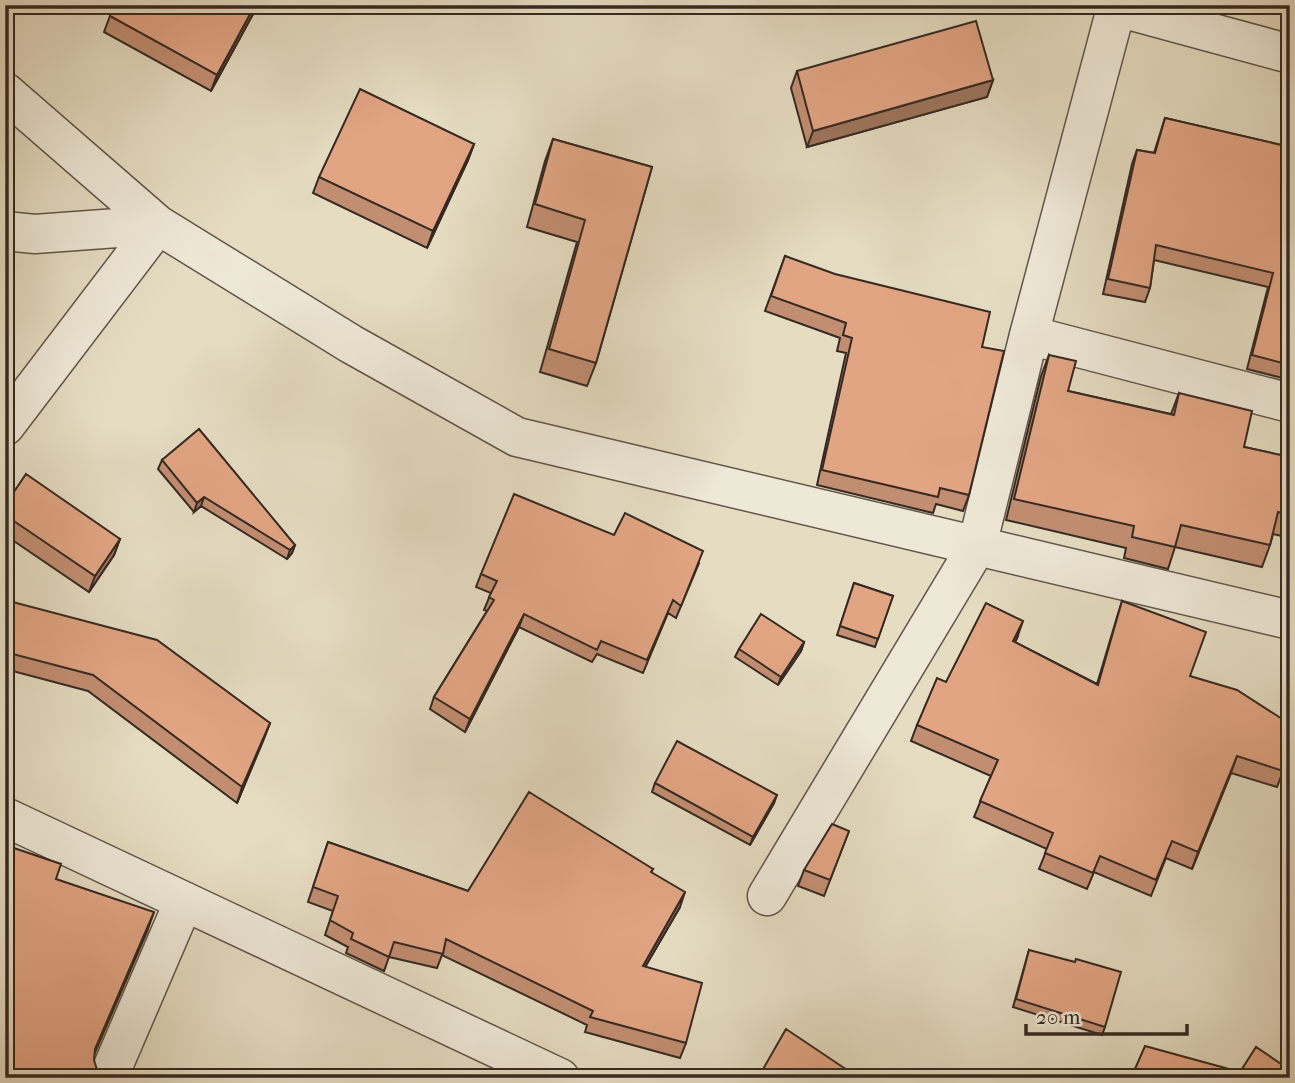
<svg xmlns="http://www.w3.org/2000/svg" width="1295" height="1083" font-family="'IM FELL French Canon',serif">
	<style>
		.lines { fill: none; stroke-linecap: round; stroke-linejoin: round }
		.street-casing { stroke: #61564a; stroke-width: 41 }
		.street { stroke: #eee8d7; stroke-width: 38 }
		.wall { fill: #c28e72; stroke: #352922; stroke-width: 2 }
		.shaded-wall { fill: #9e745c; stroke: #352922; stroke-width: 2 }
		.building { fill: #e2a584; stroke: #352922; stroke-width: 2 }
	</style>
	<rect width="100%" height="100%" fill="#e5dcc2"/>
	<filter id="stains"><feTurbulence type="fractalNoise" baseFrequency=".00286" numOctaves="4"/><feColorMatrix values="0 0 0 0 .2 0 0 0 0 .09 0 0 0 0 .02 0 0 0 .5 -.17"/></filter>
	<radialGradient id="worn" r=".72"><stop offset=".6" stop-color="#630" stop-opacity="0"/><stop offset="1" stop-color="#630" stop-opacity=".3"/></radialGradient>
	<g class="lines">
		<defs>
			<path id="street" d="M1117 7 1290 54
				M5 92 158 225 351 344 517 437 1290 620
				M5 231 35 234 158 225
				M1029 335 1290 403
				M5 426 158 225
				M5 817 560 1078
				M767 896 977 546 1029 335 1117 5
				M108 1078 184 901"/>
		</defs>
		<use href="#street" class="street-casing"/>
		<use href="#street" class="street"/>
	</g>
	<path class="wall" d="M258 5 211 91 104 32 110 16Z
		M797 71 993 80 987 97 807 147 791 88Z
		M1165 118 1290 147V380L1247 369 1268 287 1154 260 1150 288 1145 302 1103 294 1132 164 1137 150 1154 153Z
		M553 139 652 167 596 363 587 386 540 372 577 242 527 227 545 161Z
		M474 144 468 160 427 248 313 193 319 177Z
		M785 256 982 347 969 495 963 511 936 504 933 513 817 485 846 353 837 351 840 338 765 311Z
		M1049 355 1068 391 1171 414 1179 393 1244 447 1290 457V538L1273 534 1270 545 1262 567 1175 547 1168 569 1124 558 1126 548 1006 520 1041 376Z
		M162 460 295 545 292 553 287 559 201 506 194 512 158 469Z
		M5 505 120 539 114 555 89 592 5 535Z
		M614 535 699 563 676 618 668 613 643 673 597 654 592 662 519 627 465 732 430 709 434 697 487 611 484 610 491 593 476 587 481 574Z
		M854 583 893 596 875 647 837 635Z
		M5 600 270 723 237 803 88 691 5 669Z
		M1122 601 1190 676 1283 771 1277 787 1231 773 1192 869 1166 858 1151 896 1094 872 1087 889 1039 869 1047 849 974 817 991 776 911 741 917 725 946 682 1017 638 1015 642 1097 684 1117 617Z
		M804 642 801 651 778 685 735 657 739 649Z
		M655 783 774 803 750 845 652 792Z
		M849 831 824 896 798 886 804 870Z
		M328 842 468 891 653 869 651 873 680 907 645 967 686 1043 680 1058 585 1032 587 1025 442 955 437 968 389 957 384 971 346 953 348 947 325 935 333 911 308 902Z
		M1029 950 1105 1027 1102 1035 1013 1007Z"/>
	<path class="shaded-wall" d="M255 5H258L211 91 217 75Z
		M993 80 987 97 807 147 813 131Z
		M474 144 468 160 427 248 433 231Z
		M204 497 201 506 194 512 197 503Z
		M120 539 114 555 89 592 95 576Z
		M295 545 292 553 287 559 290 550Z
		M524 614 519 627 465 732 470 719Z
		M1023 621 1017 638 1007 657 1013 641Z
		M804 642 801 651 778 685 781 677Z
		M270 723 264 739 237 803 242 787Z
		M1237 756 1231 773 1192 869 1198 852Z
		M777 795 774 803 750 845 753 837Z
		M685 892 680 907 637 981 643 966Z
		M154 912 147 932 88 1069 95 1049Z"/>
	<path class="building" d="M116 5H255L217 75 110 16Z
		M976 21 993 80 813 131 797 71Z
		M360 89 474 144 433 231 319 177Z
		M1165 118 1290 147V365L1252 355 1273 273 1156 245 1150 288 1108 279 1137 150 1155 153Z
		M553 139 652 167 596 363 549 349 585 220 535 204Z
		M785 256 835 274 990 312 982 347 1004 351 969 495 940 488 938 497 822 470 852 338 843 335 846 323 771 296Z
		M1049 355 1076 361 1068 391 1174 415 1179 393 1252 411 1244 447 1290 457V515L1278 512 1270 545 1181 525 1175 547 1132 537 1134 526 1014 499Z
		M199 429 295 545 290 550 204 497 197 503 162 460Z
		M26 474 120 539 95 576 5 515V505Z
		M514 494 614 535 625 513 703 551 681 606 673 600 647 660 601 641 597 650 524 614 470 719 434 697 494 600 489 597 497 581 481 574Z
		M854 583 893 596 878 639 840 626Z
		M5 600 157 640 270 723 242 787 93 675 5 652Z
		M1122 601 1206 632 1190 676 1237 690 1290 724V748L1283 771 1237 756 1198 852 1172 841 1156 880 1100 856 1093 873 1045 853 1053 833 980 801 998 760 917 725 937 678 946 682 986 603 1023 621 1013 641 1098 685Z
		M761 614 804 642 781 677 739 649Z
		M677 741 777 795 753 837 655 783Z
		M529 792 653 869 651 872 685 892 643 966 702 983 686 1043 590 1017 593 1011 446 939 443 954 394 942 389 957 351 939 353 933 330 920 338 896 313 887 328 842 468 891Z
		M832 824 849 831 830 880 804 870Z
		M5 845 61 864 56 879 154 912 95 1049 94 1060 97 1070 93 1078H5Z
		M1029 950 1075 962 1076 959 1121 972 1105 1027 1016 999Z
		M786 1029 859 1078H758Z
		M1145 1046 1240 1072 1256 1047 1290 1070V1078H1131Z"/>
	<rect width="1295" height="1083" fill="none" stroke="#e5dcc2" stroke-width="28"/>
	<rect x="7" y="7" width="1281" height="1069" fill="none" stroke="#352922" stroke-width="3.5"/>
	<rect x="14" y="14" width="1267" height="1055" fill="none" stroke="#352922" stroke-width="2"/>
	<path d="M1026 1024v10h161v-10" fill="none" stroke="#352922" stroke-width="3.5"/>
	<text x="1036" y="1024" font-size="21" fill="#352922" stroke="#eee8d7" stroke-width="5" paint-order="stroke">20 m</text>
	<rect width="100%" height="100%" filter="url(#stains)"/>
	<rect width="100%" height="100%" fill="url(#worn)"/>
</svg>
